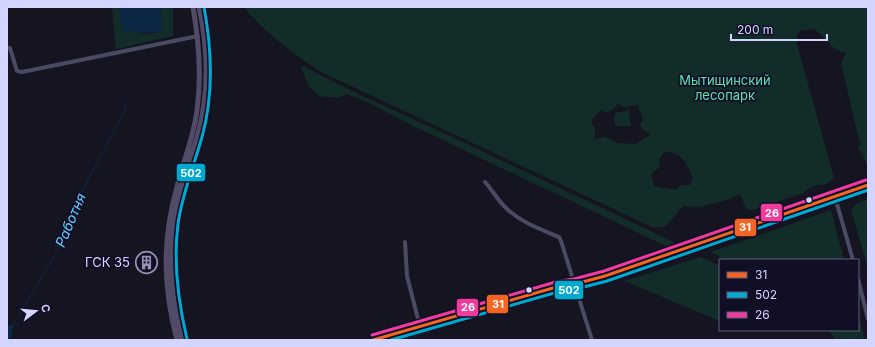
<svg xmlns="http://www.w3.org/2000/svg" width="875" height="347" font-family="Inter,sans-serif">
	<style>
		.green { fill: #122c2a; fill-rule: evenodd }
		.water { fill: #0d2844 }
		.lines { fill: none; stroke-linecap: round; stroke-linejoin: round }
		.stream { stroke: #0d2844; stroke-width: 1 }
		.minor { stroke: #494b62; stroke-width: 4 }
		.major { stroke: #514b67; stroke-width: 5 }
		.bus-1-casing { stroke: #100f26; stroke-width: 6 }
		.bus-2-casing { stroke: #100f26; stroke-width: 6 }
		.bus-3-casing { stroke: #100f26; stroke-width: 6 }
		.bus-1 { stroke: #f26522; stroke-width: 3 }
		.bus-2 { stroke: #00a9ce; stroke-width: 3 }
		.bus-3 { stroke: #f13a9d; stroke-width: 3 }
		.bus-dot { fill: #d4d5ff; stroke: #100f26; stroke-width: 1.5 }
		.labels { text-anchor: middle; dominant-baseline: central; stroke-width: 3.5; stroke-linejoin: round; paint-order: stroke }
		.park-label { font-size: 13px; fill: #60dfae; stroke: #100f26 }
		.poi-label { font-size: 13px; fill: #d4d5ff; stroke: #100f26; text-anchor: end }
		.water-label { font-size: 14px; font-style: italic; fill: #63ccfe; stroke: #100f26 }
		.line-badge { stroke: #100f26; stroke-width: 1.5 }
		.badge-label { font-size: 11px; text-anchor: middle; font-weight: bold; fill: #fff }
	</style>
	<rect width="100%" height="100%" fill="#151421"/>
	<path class="green" d="M112 7H119L123 30H132C141 36 151 33 161 32L162 20 160 7H173V36L116 49Z
		M244 7H868V166L858 148 860 144 841 63 846 53 836 50 815 29 800 31 797 36V44L834 178 826 184 813 186 803 193 754 210 746 209 740 194 730 199 700 207 683 206 666 226 654 228 319 71C292 52 265 33 244 7ZM618 104 623 107 638 105 643 121 640 124 643 130 651 134 636 144 618 143 605 137 595 139V128L592 124V120L600 110 606 113 613 109ZM664 152C684 152 685 162 693 178L690 185H681L675 190 654 186 651 174 660 167 659 159Z
		M302 66 358 94 437 130 678 244 668 247 409 124 367 102 347 94 338 98 319 96 309 86 301 68Z
		M629 110 631 126H616L614 120 615 113Z
		M868 199V268L851 210 856 204Z
		M831 210 844 260H725L711 252Z
		M701 257 720 266V321L624 281Z
		M521 292 519 294 464 311H458Z
		M858 313 863 332 864 340H836L829 330H858Z"/>
	<path class="water" d="M119 7H160L162 20 161 32 137 33 132 30 125 33 123 30Z
		M13 325 11 340H7V326Z"/>
	<g class="lines">
		<path class="stream" d="M12 326 54 257 70 224 77 201 125 110 126 101"/>
		<path class="minor" d="M7 48H10L17 71 22 72 198 36
			M485 182C493 191 499 202 507 209 522 223 540 229 559 237L561 241 592 340
			M835 197 853 260
			M405 242 407 276 420 327
			M858 279 868 319"/>
		<path class="major" d="M177 340C163 287 162 240 177 187 183 161 194 137 197 110 202 75 199 42 193 7
			M182 340C170 296 167 252 176 207 181 182 191 159 198 134 209 93 208 48 199 7
			M373 340 560 286 575 284 605 276 868 185
			M393 340 563 290 572 286"/>
		<defs>
			<path id="bus-1" d="M373 340 560 286 575 284 605 276 868 185"/>
			<path id="bus-2" d="M187 339C178 301 173 263 178 224 182 194 194 166 202 137 214 94 212 50 204 7
				M391 340 561 291 576 289 607 281 868 190"/>
			<path id="bus-3" d="M372 335 559 281 574 279 604 271 866 180"/>
		</defs>
		<use href="#bus-1" class="bus-1-casing"/>
		<use href="#bus-2" class="bus-2-casing"/>
		<use href="#bus-3" class="bus-3-casing"/>
		<use href="#bus-1" class="bus-1"/>
		<use href="#bus-2" class="bus-2"/>
		<use href="#bus-3" class="bus-3"/>
	</g>
	<defs>
		<symbol id="building-ring" viewBox="-11 -11 22 22"><circle r="9.5" fill="#100f26" stroke="#9191b1" stroke-width="1.5"/><path d="M-4-6H4V6H1V3H-1V6H-4ZM-2.5-4.3h1.7v1.8h-1.7ZM.8-4.3h1.7v1.8H.8ZM-2.5-1h1.7V.8h-1.7ZM.8-1h1.7V.8H.8Z" fill="#9191b1"/></symbol>
	</defs>
	<g fill-rule="evenodd">
		<use href="#building-ring" x="134" y="250" width="25" height="25"/>
	</g>
	<g class="bus-dot">
		<circle cx="809" cy="200" r="3.5"/>
		<circle cx="529" cy="290" r="3.5"/>
	</g>
	<g class="labels">
		<g class="park-label">
			<text x="725" y="80">Мытищинский<tspan x="725" dy="15">лесопарк</tspan></text>
		</g>
		<g class="poi-label">
			<text x="130" y="262">ГСК 35</text>
		</g>
		<g class="water-label">
			<text transform="translate(70 220) rotate(-67)">Работня</text>
		</g>
	</g>
	<g class="line-badge">
		<rect x="176" y="163" width="30" height="19" rx="4" fill="#00a9ce"/>
		<rect x="760" y="203" width="23" height="19" rx="4" fill="#f13a9d"/>
		<rect x="734" y="218" width="23" height="19" rx="4" fill="#f26522"/>
		<rect x="554" y="280" width="30" height="20" rx="4" fill="#00a9ce"/>
		<rect x="486" y="294" width="23" height="20" rx="4" fill="#f26522"/>
		<rect x="456" y="298" width="23" height="19" rx="4" fill="#f13a9d"/>
	</g>
	<g class="badge-label">
		<text x="191" y="177">502</text>
		<text x="772" y="217">26</text>
		<text x="745" y="231">31</text>
		<text x="569" y="294">502</text>
		<text x="498" y="308">31</text>
		<text x="468" y="311">26</text>
	</g>
	<rect width="875" height="347" fill="none" stroke="#d4d5ff" stroke-width="16"/>
	<rect x="719" y="259" width="140" height="72" fill="#100f26" stroke="#5e5e7d"/>
	<rect x="727" y="272" width="20" height="6" fill="#f26522" stroke="#5e5e7d"/>
	<text x="755" y="279" font-size="12" fill="#d4d5ff">31</text>
	<rect x="727" y="292" width="20" height="6" fill="#00a9ce" stroke="#5e5e7d"/>
	<text x="755" y="299" font-size="12" fill="#d4d5ff">502</text>
	<rect x="727" y="312" width="20" height="6" fill="#f13a9d" stroke="#5e5e7d"/>
	<text x="755" y="319" font-size="12" fill="#d4d5ff">26</text>
	<g transform="translate(36 311) rotate(74)" stroke="#100f26" stroke-width="3" paint-order="stroke">
	<path d="M0-3L7 15L0 10L-7 15Z" fill="#d4d5ff"/>
	<text y="-6" font-size="11" font-weight="bold" text-anchor="middle" fill="#d4d5ff">С</text>
	</g>
	<path d="M731 34v6h96v-6" fill="none" stroke="#d4d5ff" stroke-width="2"/>
	<text x="737" y="34" font-size="12" fill="#d4d5ff" stroke="#100f26" stroke-width="3" paint-order="stroke">200 m</text>
</svg>
